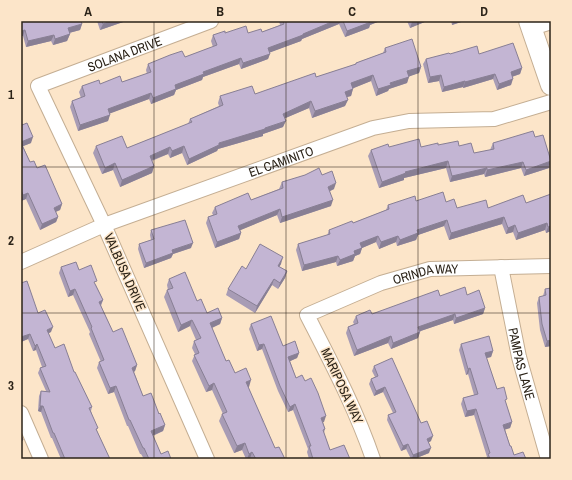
<svg xmlns="http://www.w3.org/2000/svg" width="572" height="480" font-family="'Archivo Narrow',sans-serif">
	<style>
		.lines { fill: none; stroke-linecap: round; stroke-linejoin: round }
		.street-casing { stroke: #c4ae93; stroke-width: 16 }
		.secondary-casing { stroke: #c4ae93; stroke-width: 22 }
		.street { stroke: #fff; stroke-width: 14 }
		.secondary { stroke: #fff; stroke-width: 20 }
		.wall { fill: #a89cb5 }
		.shaded-wall { fill: #887f94 }
		.building { fill: #c3b5d3; stroke: #887f94 }
		.grid { fill: none; stroke: #2b2318; stroke-width: 1; stroke-opacity: 0.55 }
		.labels { text-anchor: middle; dominant-baseline: central; stroke-width: 3; stroke-linejoin: round; paint-order: stroke }
		.street-label { font-size: 13px; fill: #2b2318; stroke: #fce5c9 }
		.neatline { fill: none; stroke: #2b2318; stroke-width: 1.5 }
		.grid-label { font-size: 13px; text-anchor: middle; font-weight: bold; fill: #2b2318 }
	</style>
	<rect width="100%" height="100%" fill="#fce5c9"/>
	<g class="lines">
		<defs>
			<g id="street">
				<path d="M532 28 551 22"/>
				<path id="s1" d="M21 262 104 225 373 128 409 121 494 119 551 102"/>
				<path id="s2" d="M501 267 519 357 548 459"/>
				<path d="M21 413 41 459"/>
				<path id="s3" d="M207 459 104 225 38 86 211 21"/>
				<path id="s4" d="M373 459C356 409 331 362 307 315L381 283 430 269 551 266"/>
			</g>
			<path id="secondary" d="M529 21 551 85"/>
		</defs>
		<use href="#street" class="street-casing"/>
		<use href="#secondary" class="secondary-casing"/>
		<use href="#street" class="street"/>
		<use href="#secondary" class="secondary"/>
	</g>
	<path class="wall" d="M21 21 81 22 82 24 80 30 69 33 70 34 67 41 53 45 51 41 26 47 23 36H21Z
		M97 21H126L100 30Z
		M279 21H380L370 25 369 28 345 37 339 24 302 39 301 41 270 52 268 59 241 69 239 64 203 77 202 80 176 90 174 95 151 104 149 99 110 113 108 121 78 131 70 107 72 101 81 98 79 92 82 86 100 84 122 82 147 74 146 70 148 64 185 57 213 47 211 41 213 35 225 33H248L262 32 280 25Z
		M407 21H427L410 28Z
		M451 21H464L452 25Z
		M385 48 421 67 419 73 409 76 407 83 389 89 388 91 376 96 371 81 353 88 351 96 347 97 345 106 312 118 309 108 285 118 283 127 263 134V136L218 149 217 151 187 165 182 153 170 158 168 154 152 161 154 166 152 173 120 187 113 170 102 174 93 153 96 146 127 148 188 124 190 119 219 106 218 103 220 96 255 94 316 77 355 65 356 63 383 53Z
		M450 54H479L522 68 520 74 512 77 511 85 497 90 493 79 463 88V87L442 92 439 81 428 83 423 64 426 59Z
		M21 122 31 143 23 146 30 162 37 168 62 204 60 210 56 212 58 217 56 222 40 230 26 199 21 201Z
		M535 137 549 168 524 176 521 168 485 177 484 174 450 182 446 168 404 178V180L379 188 368 156 371 150 389 147H421L438 145 459 146 474 153 490 150 493 143Z
		M322 175 334 189 330 191 331 206 280 223 277 215 240 230 241 233 239 239 215 248 206 223 208 217 213 215 212 213 215 207 251 200 279 189 282 182Z
		M551 194V231L546 233 545 230 516 240 513 232 506 234 502 224 449 240 444 226 418 235 416 240 397 246 396 242 379 249 376 242 362 248 360 254 355 256 353 261 337 266 336 262 302 271 296 250 298 244 327 236 329 230 353 223 386 210 388 205 416 201 446 202 457 208H488L526 203Z
		M151 230 191 248 173 254 171 258 144 268 138 249 139 244 151 240 150 235Z
		M281 264 279 267 287 271 285 278 278 289 272 285 255 313 226 295 228 289 246 269Z
		M61 267 79 270 96 285 103 300 101 306 113 332 137 365 135 371 134 372 143 396 159 414 165 425 163 431 153 436 161 454 171 459H144L141 454H140L128 426H127L114 392 108 394 97 368 99 362H101L89 334 90 332 73 295 68 297 59 273Z
		M169 279 197 301 207 313 222 318 220 324 212 328 226 361 235 373 249 387H248L275 448 285 459H246L242 450 234 453 219 421 222 414H223L212 390 206 392 192 361 195 354 192 348 194 341 196 340 190 326 178 332 164 297 167 290H168L167 285Z
		M21 283 38 313 51 332 48 333 55 348 74 372 92 407 91 411 97 431 110 459H61L52 438H51L41 412 38 411 39 396 41 391H46L38 373 40 368 42 367 36 350 33 351 28 339 21 342Z
		M551 288V346L545 347 540 330 537 303 539 297 543 296 545 289Z
		M440 296 485 308 483 314 454 324 453 320 420 331V332L418 338 391 349 388 343 354 356 346 333 348 327 354 324 353 322 356 316 372 314Z
		M251 324 283 346 299 353 297 358 290 361 296 378 324 422H323L325 429 324 433 330 450 350 459H309L307 452 308 449 293 410 288 412 278 391 262 349 257 351 249 329Z
		M461 344 493 351 491 357 486 358 497 389 506 403 512 422 510 428 505 429 510 446 514 455 526 459H486L487 457 474 415 465 417 461 404 463 398 474 395 468 374 466 375 459 350Z
		M374 366 421 423 431 441 429 442V453L414 459H411L406 449 401 451 387 420 388 415 393 413 383 392 374 396 369 384 371 379 375 377 372 371Z"/>
	<path class="shaded-wall" d="M111 21H126L100 30 103 24Z
		M334 21H341L339 24 302 39 301 41 266 54 268 48Z
		M370 21H380L370 25 369 28 345 37 347 31Z
		M414 21H427L410 28 412 22Z
		M453 21H464L452 25Z
		M82 24 80 30 65 34 68 28Z
		M25 30 23 36H21V31Z
		M70 34 67 41 53 45 55 39Z
		M54 35 51 41 26 47 28 41Z
		M270 54 268 59 241 69 243 63Z
		M241 58 239 64 203 77 202 80 176 90 174 95 151 104 153 98 175 85 203 72Z
		M421 67 419 73 405 78 407 71Z
		M522 68 520 74 508 78 511 72Z
		M495 74 493 79 463 88 465 82Z
		M373 75 371 81 349 90 351 83Z
		M441 75 439 81 428 83 430 77Z
		M409 77 407 83 389 89 388 91 376 96 378 89 390 83Z
		M513 79 511 85 497 90 499 84Z
		M465 81 463 87 442 92 444 87Z
		M353 89 351 96 343 98 345 92Z
		M151 93 149 99 106 115 108 109Z
		M348 100 345 106 312 118 315 111Z
		M311 101 309 108 281 120 283 114Z
		M110 115 108 121 78 131 80 125Z
		M286 121 283 127 263 134V136L218 149 217 151 187 165 189 159 219 143 265 128Z
		M33 137 31 143 21 147V142Z
		M184 146 182 153 170 158 172 151Z
		M170 147 168 154 147 162 150 156Z
		M448 161 446 168 404 178V180L379 188 382 182 405 172Z
		M551 161 549 168 524 176 526 170Z
		M523 162 521 168 485 177 487 170Z
		M115 163 113 170 102 174 105 168Z
		M154 166 152 173 120 187 122 180Z
		M487 168 484 174 450 182 452 176Z
		M336 183 334 189 326 193 328 187Z
		M28 193 26 199 21 201 23 195Z
		M333 200 331 206 280 223 282 217Z
		M62 204 60 210 52 213 54 208Z
		M280 209 277 215 236 232 238 226Z
		M58 217 56 222 40 230 42 224Z
		M504 217 502 224 449 240 451 233Z
		M447 220 444 226 418 235 416 240 397 246 400 240 417 230Z
		M547 223 545 230 516 240 518 233Z
		M515 225 513 232 506 234 508 228Z
		M551 226V231L546 233 548 227Z
		M241 233 239 239 215 248 217 242Z
		M378 236 376 242 362 248 360 254 355 256 353 261 337 266 340 260 354 251 360 243Z
		M398 236 396 242 379 249 381 242Z
		M193 243 191 248 173 254 171 258 144 268 146 263 172 250Z
		M338 256 336 262 302 271 304 265Z
		M283 257 281 264 276 272 278 266Z
		M287 271 285 278 278 289 280 283Z
		M274 279 272 285 255 313 257 306Z
		M75 289 73 295 68 297 70 291Z
		M103 300 100 306 99 302Z
		M485 308 483 314 454 324 456 318Z
		M455 314 453 320 415 333 418 327Z
		M222 318 220 324 207 330 210 323Z
		M192 320 190 326 178 332 181 325Z
		M53 327 51 332 45 335 47 330Z
		M420 332 418 338 391 349 393 343Z
		M30 334 28 339 21 342V337Z
		M391 336 388 343 354 356 357 350Z
		M551 340V346L545 347 547 341Z
		M37 344 36 350 33 351 35 346Z
		M264 344 262 349 257 351 259 345Z
		M493 351 491 357 482 359 485 353Z
		M299 353 297 358 286 363 288 357Z
		M137 365 135 371 130 374 132 368Z
		M470 368 468 374 466 375 468 369Z
		M251 380 249 387 244 389 246 382Z
		M214 383 212 390 206 392 209 386Z
		M116 386 114 392 108 394 110 388Z
		M385 387 383 392 374 396 376 391Z
		M295 404 293 410 288 412 290 407Z
		M40 406H43L41 412 38 411Z
		M476 409 474 415 465 417 467 411Z
		M326 416 324 422 319 423 321 418Z
		M512 422 510 428 501 431 503 425Z
		M165 425 163 431 149 437 151 431Z
		M433 436 431 441 426 444 427 439Z
		M245 443 242 450 234 453 237 446Z
		M408 444 406 449 401 451 403 446Z
		M431 448 429 453 414 459H412L413 455Z
		M252 452 250 459H247L249 454Z"/>
	<path class="building" d="M21 21H81L82 24 68 28 70 34 55 39 54 35 28 41 25 30 21 31Z
		M102 21H111L103 24Z
		M283 21H334L303 34V35L268 48 270 54 243 63 241 58 203 72 204 74 175 85 176 89 153 98 151 93 108 109 110 115 80 125 72 101 85 96 82 86 99 80 100 84 120 76 122 82 151 72 148 64 170 55 182 51 185 57 217 45 213 35 225 31V33L246 26 248 33 261 29 262 32 284 24Z
		M343 21H371V22L347 31Z
		M412 39 421 67 407 71 409 77 390 83 391 85 378 89 373 75 351 83 353 89 345 92 348 100 315 111 311 101 283 114 286 121 265 128V129L219 143V145L189 159 184 146 172 151 170 147 150 156 154 166 122 180 115 163 105 168 96 146 122 136 127 148 192 122 190 119 223 105 220 96 252 86 255 94 315 73 316 77 356 64V63L386 52 385 48Z
		M513 43 522 68 511 72 513 79 499 84 495 74 465 82V81L444 87 441 75 430 77 426 59 449 53 450 54 477 46 479 54Z
		M21 122 22 125 27 123 33 137 21 142Z
		M533 131 535 137 543 135 551 161 526 170 523 162 487 170V168L452 176 448 161 405 172 406 173 382 182 371 150 388 144 389 147 419 139 421 147 438 143V145L458 141 459 146 471 143 474 153 494 149 493 143Z
		M21 143 30 162 34 161 37 168 45 165 62 204 54 208 58 217 42 224 28 193 23 195 21 190Z
		M319 168 322 175 332 171 336 183 328 187 333 200 282 217 280 209 238 226 241 233 217 242 208 217 217 214 215 207 248 193 251 200 283 188 282 182 305 175Z
		M443 192 446 202 454 199 457 208 486 200 488 208 523 195 526 203 551 194V226L548 227 547 223 518 233 515 225 508 228 504 217 451 233 447 220 417 230 418 233 400 240 398 236 381 242 378 236 360 243 362 248 354 251 355 254 340 260 338 256 304 265 298 244 330 234 329 230 352 221 353 223 389 209 388 205 415 196 416 201Z
		M185 220 193 243 172 250 173 253 146 263 139 244 154 239 151 230Z
		M260 244 283 257 278 266 287 271 280 283 274 279 257 306 228 289 242 266 246 269Z
		M76 262 79 270 91 265 97 281 94 282 103 300 99 302 113 332 122 328 137 365 132 368 143 396 151 393 159 414 160 413 165 425 151 431 161 454 168 451 171 459H149L144 448H143L130 420H129L116 386 110 388 99 362 104 360 91 328 92 327 75 289 70 291 61 267Z
		M185 272 197 301 201 299 207 313 218 308 222 318 210 323 226 361 229 360 235 373 246 368 251 380 246 382 275 448 279 447 285 459H256L252 452 249 454 245 443 237 446 222 414 227 412 214 383 209 386 194 355 199 353 194 341 201 338 192 320 181 325 167 290 173 288 169 279Z
		M27 281 38 313 45 310 53 327 47 330 55 348 64 344 74 372H75L92 407 89 408 98 428 96 429 110 459H65L54 433H53L43 406H40L41 391 50 392 40 368 46 366 37 344 35 346 30 334 21 337V283Z
		M465 287 467 295 479 290 485 308 456 318 455 314 418 327 420 332 393 343 391 336 357 350 348 327 358 323 356 316 370 310 372 314 438 290 440 296Z
		M551 288V340L547 341 542 324 539 297 546 295 545 289Z
		M271 316 283 346 295 341 299 353 288 357 296 378 302 375 305 381 311 378 318 393 326 416 321 418 325 429 323 430 330 450 344 445 350 459H313L309 446H311L295 404 290 407 280 386 264 344 259 345 251 324Z
		M489 336 493 351 485 353 497 389 504 387 507 399 505 400 512 422 503 425 510 446H511L514 455 523 452 526 459H490L488 454 490 453 476 409 467 411 463 398 478 394 470 368 468 369 461 344Z
		M392 358 421 423 427 421 433 436 427 439 431 448 413 455 408 444 403 446 388 415 396 412 385 387 376 391 371 379 378 376 374 366Z
		M21 435 23 440 21 441Z"/>
	<path class="grid" d="M154 21V459M286 21V459M418 21V459M21 167H551M21 313H551"/>
	<g class="labels">
		<g class="street-label">
			<text stroke="none"><textPath href="#s3" startOffset="502">SOLANA DRIVE</textPath></text>
			<text stroke="none"><textPath href="#s1" startOffset="279">EL CAMINITO</textPath></text>
			<text transform="translate(125 272) rotate(66)">VALBUSA DRIVE</text>
			<text stroke="none"><textPath href="#s4" startOffset="285">ORINDA WAY</textPath></text>
			<text stroke="none"><textPath href="#s2" startOffset="99">PAMPAS LANE</textPath></text>
			<text transform="translate(342 386) rotate(65)">MARIPOSA WAY</text>
		</g>
	</g>
	<rect width="572" height="480" fill="none" stroke="#fce5c9" stroke-width="44"/>
	<rect x="22" y="22" width="528" height="436" class="neatline"/>
	<g class="grid-label">
		<text x="88" y="16">A</text>
		<text x="220" y="16">B</text>
		<text x="352" y="16">C</text>
		<text x="484" y="16">D</text>
		<text x="11" y="99">1</text>
		<text x="11" y="245">2</text>
		<text x="11" y="390">3</text>
	</g>
</svg>
